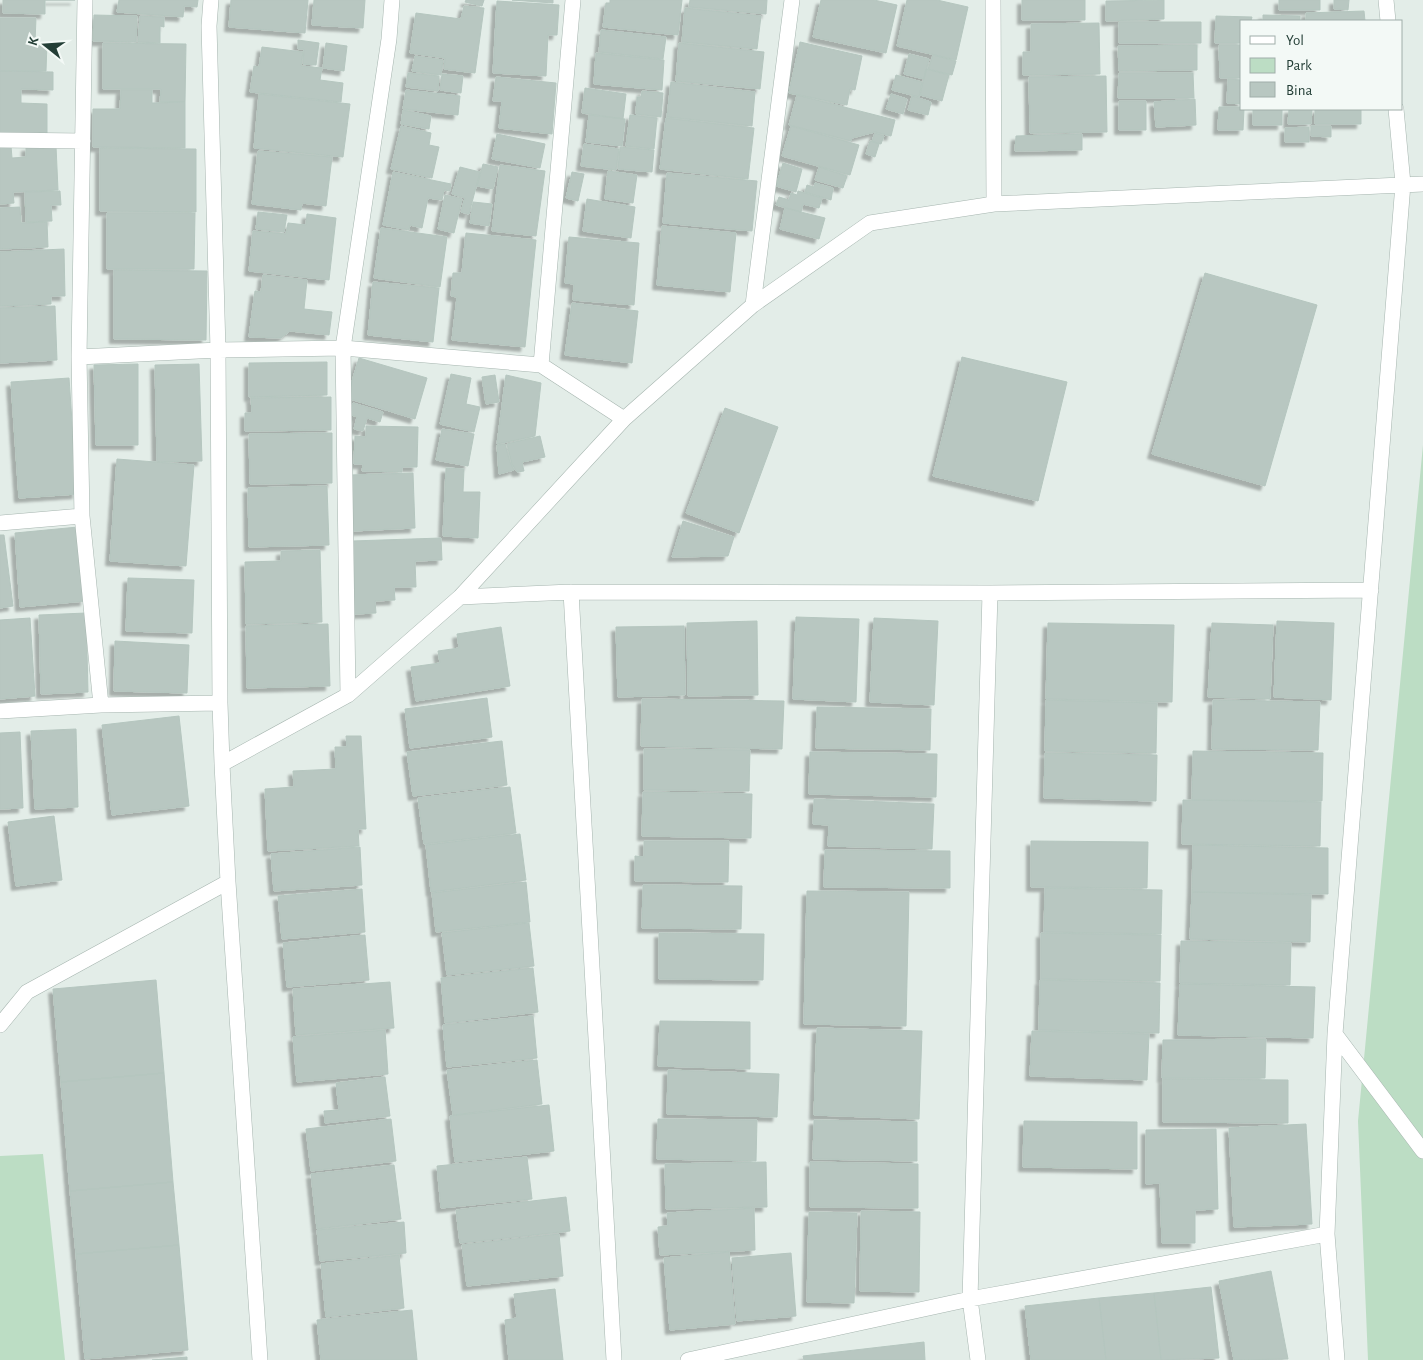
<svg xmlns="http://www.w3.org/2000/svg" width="1423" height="1360" font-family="'Alegreya Sans',sans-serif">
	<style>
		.green { fill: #bcddc4 }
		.building { fill: #b8c7c1; stroke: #b5c6bf; filter: url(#shadow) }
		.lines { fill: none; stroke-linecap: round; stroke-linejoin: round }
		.minor-casing { stroke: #a6b5af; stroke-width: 16 }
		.minor { stroke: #fff; stroke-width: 15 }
	</style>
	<defs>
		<filter id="shadow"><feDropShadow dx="-4.5" dy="4.5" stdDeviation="1" flood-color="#0004"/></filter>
	</defs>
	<rect width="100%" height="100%" fill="#e3ede8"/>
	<path class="green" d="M1423 445V1360H1368L1358 1121Z
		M43 1154 65 1360H0V1156Z"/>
	<path class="building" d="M3 0H75H45V14L3 13Z
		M119 0H198L197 7 184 6 183 17 117 12Z
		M231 0H308L305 33 229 27Z
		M314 0H365L363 28 312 25Z
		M466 0H484L482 6 465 2Z
		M512 0H553V3Z
		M610 0H682L678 35 603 27 606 3H610Z
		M690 0H767L766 14 689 7Z
		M821 0H874L897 5 886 53 813 37Z
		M907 0H937L968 7 956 60 897 46Z
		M1022 0H1085V20H1022Z
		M1164 0V19L1106 21V1Z
		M1279 0H1320V10H1279Z
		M1334 0H1349L1348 10 1334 9Z
		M497 1 559 5 557 35H548L546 76 493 73Z
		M464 6 484 8 475 73 444 69 445 58 410 53 416 13 461 19Z
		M685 8 761 16 757 49 682 42Z
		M1364 11 1365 21H1306V13Z
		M94 15 137 16 136 42 93 41Z
		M1263 15 1300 16V21H1263Z
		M140 16 164 17V27L160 26V43L138 42Z
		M1216 16 1252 17 1251 21H1242V43H1215Z
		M0 18H36L35 43H47L46 71H0Z
		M1119 22H1201V43H1119Z
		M1099 23 1100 74 1023 75V52H1031V24Z
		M601 30 666 37 663 59 599 52Z
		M298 40 319 43 316 65 303 64 304 49H298Z
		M800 42 862 56 855 90 850 89 847 105 789 93Z
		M103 43 186 44 185 102H160L161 89H103Z
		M326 43 347 46 344 71 323 68Z
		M679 43 764 52 760 89 676 81Z
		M1197 45V70L1119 71 1118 46Z
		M1219 45H1242V78H1220Z
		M262 47 303 52 301 66 322 68 320 80 343 83 341 102 250 92 254 66 259 67Z
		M596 53 664 60 662 90 594 84Z
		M909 54 929 59 924 79 904 74Z
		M933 55 956 61 952 75 928 69Z
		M415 56 443 60 441 75 412 71Z
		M926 69 949 75 942 101 920 95Z
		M0 71 53 72V90L21 89V103L47 104V138L0 137Z
		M408 73 439 76 438 91 406 87Z
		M1119 73H1193L1194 98H1118Z
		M442 74 463 76 461 93 440 90Z
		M896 75 922 82 919 97 892 90Z
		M1106 76 1107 132 1030 133 1029 77Z
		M496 77 556 83 552 134 499 128 502 101H493Z
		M1228 79 1242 80V104L1227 103Z
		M671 82 755 92 752 126 667 117Z
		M585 88 626 94 623 119 582 113Z
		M121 90H152V103L185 102V148L93 147V109H120Z
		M406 90 460 96 458 115 403 109Z
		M642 91 663 93 661 117 636 114 637 97H641Z
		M259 94 350 104 343 157 254 148Z
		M891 94 907 99 903 114 886 109Z
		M797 95 895 120 891 136 875 132 852 138 851 141 789 125Z
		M912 96 931 102 928 115 908 110Z
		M1195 99 1196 125 1156 127 1154 102Z
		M1119 101H1146V130H1119Z
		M1219 107H1242V109H1244L1243 130H1218Z
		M1253 109H1282V125H1253Z
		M1289 109H1312L1311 124H1288Z
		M1315 109H1361V124H1315Z
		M403 110 431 116 429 129 401 124Z
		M589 115 625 119 622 146 586 142Z
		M630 115 657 118 654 149 626 146Z
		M666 118 754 128 748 179 660 169Z
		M401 126 431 133 429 145 439 147 432 178 391 169Z
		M791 126 859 145 850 175 782 156Z
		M1311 126H1331V137L1311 136Z
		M1309 127V142H1285V128Z
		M875 133 884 136 881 144 872 141Z
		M497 134 545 144 540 168 492 159Z
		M1082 134V150L1015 151 1016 136Z
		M870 141 879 144 875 157 866 154Z
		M584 144 619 149 616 170 581 166Z
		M0 146H11L12 158 26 157V147L56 146 58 190 13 192 14 203 0 204Z
		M620 147 654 150 652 172 618 169Z
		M100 148 196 149V212L100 211Z
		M258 151 332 157 326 206 302 203 301 210 252 204Z
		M783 163 802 169 796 192 776 186Z
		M483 164 498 167 493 189 477 186Z
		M500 165 545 171 536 236 492 231Z
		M460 167 480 172 469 214 461 212 465 198 452 194Z
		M819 167 847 176 843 188 815 180Z
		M608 171 637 175 633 203 605 199Z
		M393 172 451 184 450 191 444 190 442 200 428 198 422 228 410 225 409 230 383 225Z
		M572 172 584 174 578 201 566 198Z
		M667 173 757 181 752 231 663 223Z
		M815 183 833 188 831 200 805 192 807 185 814 187Z
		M60 191 61 205H51L52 221 26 222 25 192Z
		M798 191 822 198 819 208 803 204 801 212 776 205 779 197 789 200 791 193 797 195Z
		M445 195 462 199 454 233 438 229Z
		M587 199 635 207 631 238 583 231Z
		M473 202 492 204 489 226 470 223Z
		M20 207 21 223 47 222 48 247 0 249V208Z
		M785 208 825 218 819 239 780 229Z
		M258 212 287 215 284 232 256 229Z
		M107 213H195L194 269H107Z
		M307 214 336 218 329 280 249 271 253 231 286 234 288 223 306 225Z
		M662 226 736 233 730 292 657 285Z
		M381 228 447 237 440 287 374 278Z
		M466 233 536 240 525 347 452 340 457 297 451 296 453 273H462Z
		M569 237 639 243 634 305 573 300 574 284 565 283Z
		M64 249 65 296H51V304L0 306V252Z
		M114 270 207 271 206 340 114 339Z
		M1205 273 1317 305 1265 486 1152 454Z
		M263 275 307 280 304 309 332 312 329 335 290 331 281 338 249 337 255 291 261 292Z
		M373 282 439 288 433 342 368 335Z
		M572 303 638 311 632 363 565 355Z
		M55 306 57 360 0 363V308Z
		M962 357 1067 382 1038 501 933 476Z
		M359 358 427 378 415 419 347 398Z
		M327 362V395L249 397V363Z
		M138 364V445H96L94 365Z
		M199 364 202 461 157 462 155 365Z
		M451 374 471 378 466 404 480 407 474 432 440 424Z
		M495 375 499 402 486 404 482 377Z
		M506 375 541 383 535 436 497 444Z
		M69 378 77 494 19 498 11 382Z
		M331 397V430L245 431V413H252L251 398Z
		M353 403 383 412 380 422 367 418 363 431 354 429 357 417 349 414Z
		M725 408 778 427 739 533 686 513Z
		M366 426 418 427 417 467H402V472L362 471 363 464H354L355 436 366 437Z
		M442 429 474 434 468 466 436 460Z
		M332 433V483L250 484 249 434Z
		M540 436 545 457 522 462 524 471 517 472 512 464 507 444Z
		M505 444 510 462 514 470 499 474 497 445Z
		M117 459 194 465 186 566 110 561Z
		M446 468 464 469 463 492H480L478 538 443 536Z
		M413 473 415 528 353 531 350 475Z
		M327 486 329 545 249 547 248 488Z
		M683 521 734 537 728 556 672 557Z
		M78 527 85 601 20 607 15 533Z
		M0 535H4L13 606 0 608Z
		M441 538 442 560 415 561 416 587H394L395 600 375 601 376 613 354 614 352 541Z
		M320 550 322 622 246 624 245 562 281 561V551Z
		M128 578 194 580 192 633 126 631Z
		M86 613 88 692 41 694 39 615Z
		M796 617 859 619 856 702 793 699Z
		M30 618 35 696 0 699V620Z
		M874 618 938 621 934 705 870 702Z
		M757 621 758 695 688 696 687 623Z
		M1277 621 1334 623 1331 700 1274 697Z
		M1048 623 1174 625 1172 702 1046 699Z
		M1212 623 1273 625 1270 699 1208 697Z
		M328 624 330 686 247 688 246 626Z
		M684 626 685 695 618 697 616 627Z
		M501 627 510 686 416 701 411 667 440 663 438 651 459 648 457 634Z
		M115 641 189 645 187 693 114 691Z
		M487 698 492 737 410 748 405 709Z
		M642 699 784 701 782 749 641 746Z
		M1046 700 1157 703 1156 753 1045 751Z
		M1213 700 1320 702 1318 750 1212 749Z
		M817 707 931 709 930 750 816 748Z
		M179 716 189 806 112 815 102 725Z
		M76 729 78 807 35 809 31 731Z
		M20 732 23 808 0 809V733Z
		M346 736H361L366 829H358L359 846 268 851 265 789 294 787 293 771 336 769 335 747H347Z
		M502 741 507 785 413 796 407 752Z
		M644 749 750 750 749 791 644 790Z
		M1193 751 1323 753 1322 801 1192 800Z
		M810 752 937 754 936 797 809 794Z
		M1045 753 1157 755 1156 801 1044 798Z
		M510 787 516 833 424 844 418 798Z
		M643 792 752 794 751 838 642 836Z
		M814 799 934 804 932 849 828 846 829 825 813 824Z
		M1183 800 1321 802 1320 846 1182 844Z
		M54 816 62 880 16 886 8 822Z
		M520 834 526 880 431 892 426 845Z
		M644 841H729L728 882 635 881V856L644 857Z
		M1031 841 1148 842 1147 888 1031 887Z
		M1193 845 1328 848V894L1192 892Z
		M360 847 362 885 274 891 271 854Z
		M825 850 950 851V888L824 887Z
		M526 882 530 922 436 932 432 893Z
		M643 885 742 886 741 929 642 928Z
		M1045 888 1162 890 1161 934 1044 932Z
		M362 889 365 932 282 939 278 896Z
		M807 891 909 892 906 1026 804 1024Z
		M1192 892 1311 895 1310 942 1190 939Z
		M529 923 534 966 447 975 442 933Z
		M659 933 764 934 763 980 659 979Z
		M1041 933 1161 935 1160 981 1041 979Z
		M365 935 369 980 287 987 283 943Z
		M1181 941 1291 943 1290 985 1180 983Z
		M533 968 538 1012 445 1023 441 978Z
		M156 980 164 1073 61 1082 53 989Z
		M1040 980 1160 983 1159 1033 1039 1030Z
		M390 982 394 1028 296 1035 293 989Z
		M1180 984 1315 987 1313 1038 1178 1035Z
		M533 1016 537 1058 447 1067 443 1025Z
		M660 1021 750 1022V1069L658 1066Z
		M817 1028 922 1031 919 1119 814 1115Z
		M385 1030 388 1074 297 1082 293 1037Z
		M1032 1031 1149 1034 1147 1080 1030 1076Z
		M1266 1039 1265 1078H1162L1163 1040Z
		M537 1060 542 1104 453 1115 447 1070Z
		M668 1070 779 1074 777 1117 667 1114Z
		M164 1073 173 1182 70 1191 61 1082Z
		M385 1077 390 1116 325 1123 324 1111 339 1110 336 1083Z
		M1163 1079 1288 1080V1123L1163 1122Z
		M549 1105 554 1151 455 1162 450 1116Z
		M391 1119 396 1161 311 1171 306 1129Z
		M658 1119 757 1120 756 1161 657 1159Z
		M814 1120 917 1122V1161L813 1159Z
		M1024 1121 1137 1122V1169L1023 1167Z
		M1306 1124 1312 1224 1234 1227 1229 1128Z
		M1216 1129 1218 1209 1195 1210V1243H1162L1160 1183 1146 1184V1130Z
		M527 1157 532 1199 441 1208 437 1166Z
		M766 1162 767 1207 666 1209 665 1164Z
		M810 1162 918 1164V1208L810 1207Z
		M394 1165 401 1219 317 1229 311 1174Z
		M173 1182 179 1245 76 1254 70 1191Z
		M566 1197 570 1231 460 1243 456 1210Z
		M754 1208 755 1250 660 1255 658 1227 668 1226 667 1213Z
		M861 1211 920 1212 919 1292 860 1291Z
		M809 1212 857 1213 854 1303 807 1302Z
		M404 1222 406 1253 320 1261 317 1230Z
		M559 1234 563 1276 467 1286 462 1245Z
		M179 1245 188 1350 85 1359 76 1254Z
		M729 1252 735 1324 670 1330 664 1258Z
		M791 1253 796 1316 737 1321 732 1258Z
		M399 1255 404 1308 326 1317 321 1264Z
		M1271 1271 1288 1359 1234 1360 1219 1281Z
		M1211 1287 1219 1358 1161 1360 1154 1293Z
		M555 1289 563 1360H509L505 1320 517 1318 514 1294Z
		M1154 1293 1161 1360H1106L1099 1298Z
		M1099 1298 1106 1360H1031L1025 1306Z
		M412 1310 417 1360H321L317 1320Z
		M924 1342 925 1360H804L803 1356Z
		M187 1357V1360H152Z"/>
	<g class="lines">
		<defs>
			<path id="minor" d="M85 0 79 357 82 516 101 705
				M211 0 209 26 218 350 220 703 222 764 228 882 260 1360
				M993 0 994 204
				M1386 0 1388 21
				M0 140 83 141
				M753 305 792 0
				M79 357 218 350 343 348 541 365 624 419
				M541 365 573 0
				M0 523 82 516
				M571 592 614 1360
				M460 597 571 592 990 593 1371 590
				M348 695 343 348 389 39 392 0
				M0 711 101 705 220 703
				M222 764 348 695 460 597 624 419 753 305 870 223 994 204 1423 184
				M0 1025 27 992 228 882
				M1335 1034 1423 1151
				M688 1360 970 1299 1327 1234
				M978 1360 970 1299 990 593
				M1337 1360 1327 1234 1335 1034 1403 184 1396 109"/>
		</defs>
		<use href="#minor" class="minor-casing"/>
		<use href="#minor" class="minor"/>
	</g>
	<rect x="1240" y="20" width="162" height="90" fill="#f3f9f6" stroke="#a0aea9"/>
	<rect x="1250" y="36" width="25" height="8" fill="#ffffff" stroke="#a0aea9"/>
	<text x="1286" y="45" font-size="15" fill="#233e36">Yol</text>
	<rect x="1250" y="58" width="25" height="15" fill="#bcddc4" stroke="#a0aea9"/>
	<text x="1286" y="70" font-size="15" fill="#233e36">Park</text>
	<rect x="1250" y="82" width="25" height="15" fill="#b8c7c1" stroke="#a0aea9"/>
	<text x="1286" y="95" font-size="15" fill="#233e36">Bina</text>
	<g transform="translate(45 45) rotate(287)" stroke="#f3f9f6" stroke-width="4" paint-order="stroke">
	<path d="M0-4L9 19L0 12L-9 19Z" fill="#233e36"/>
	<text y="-8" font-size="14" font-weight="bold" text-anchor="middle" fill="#233e36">K</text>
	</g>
</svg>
